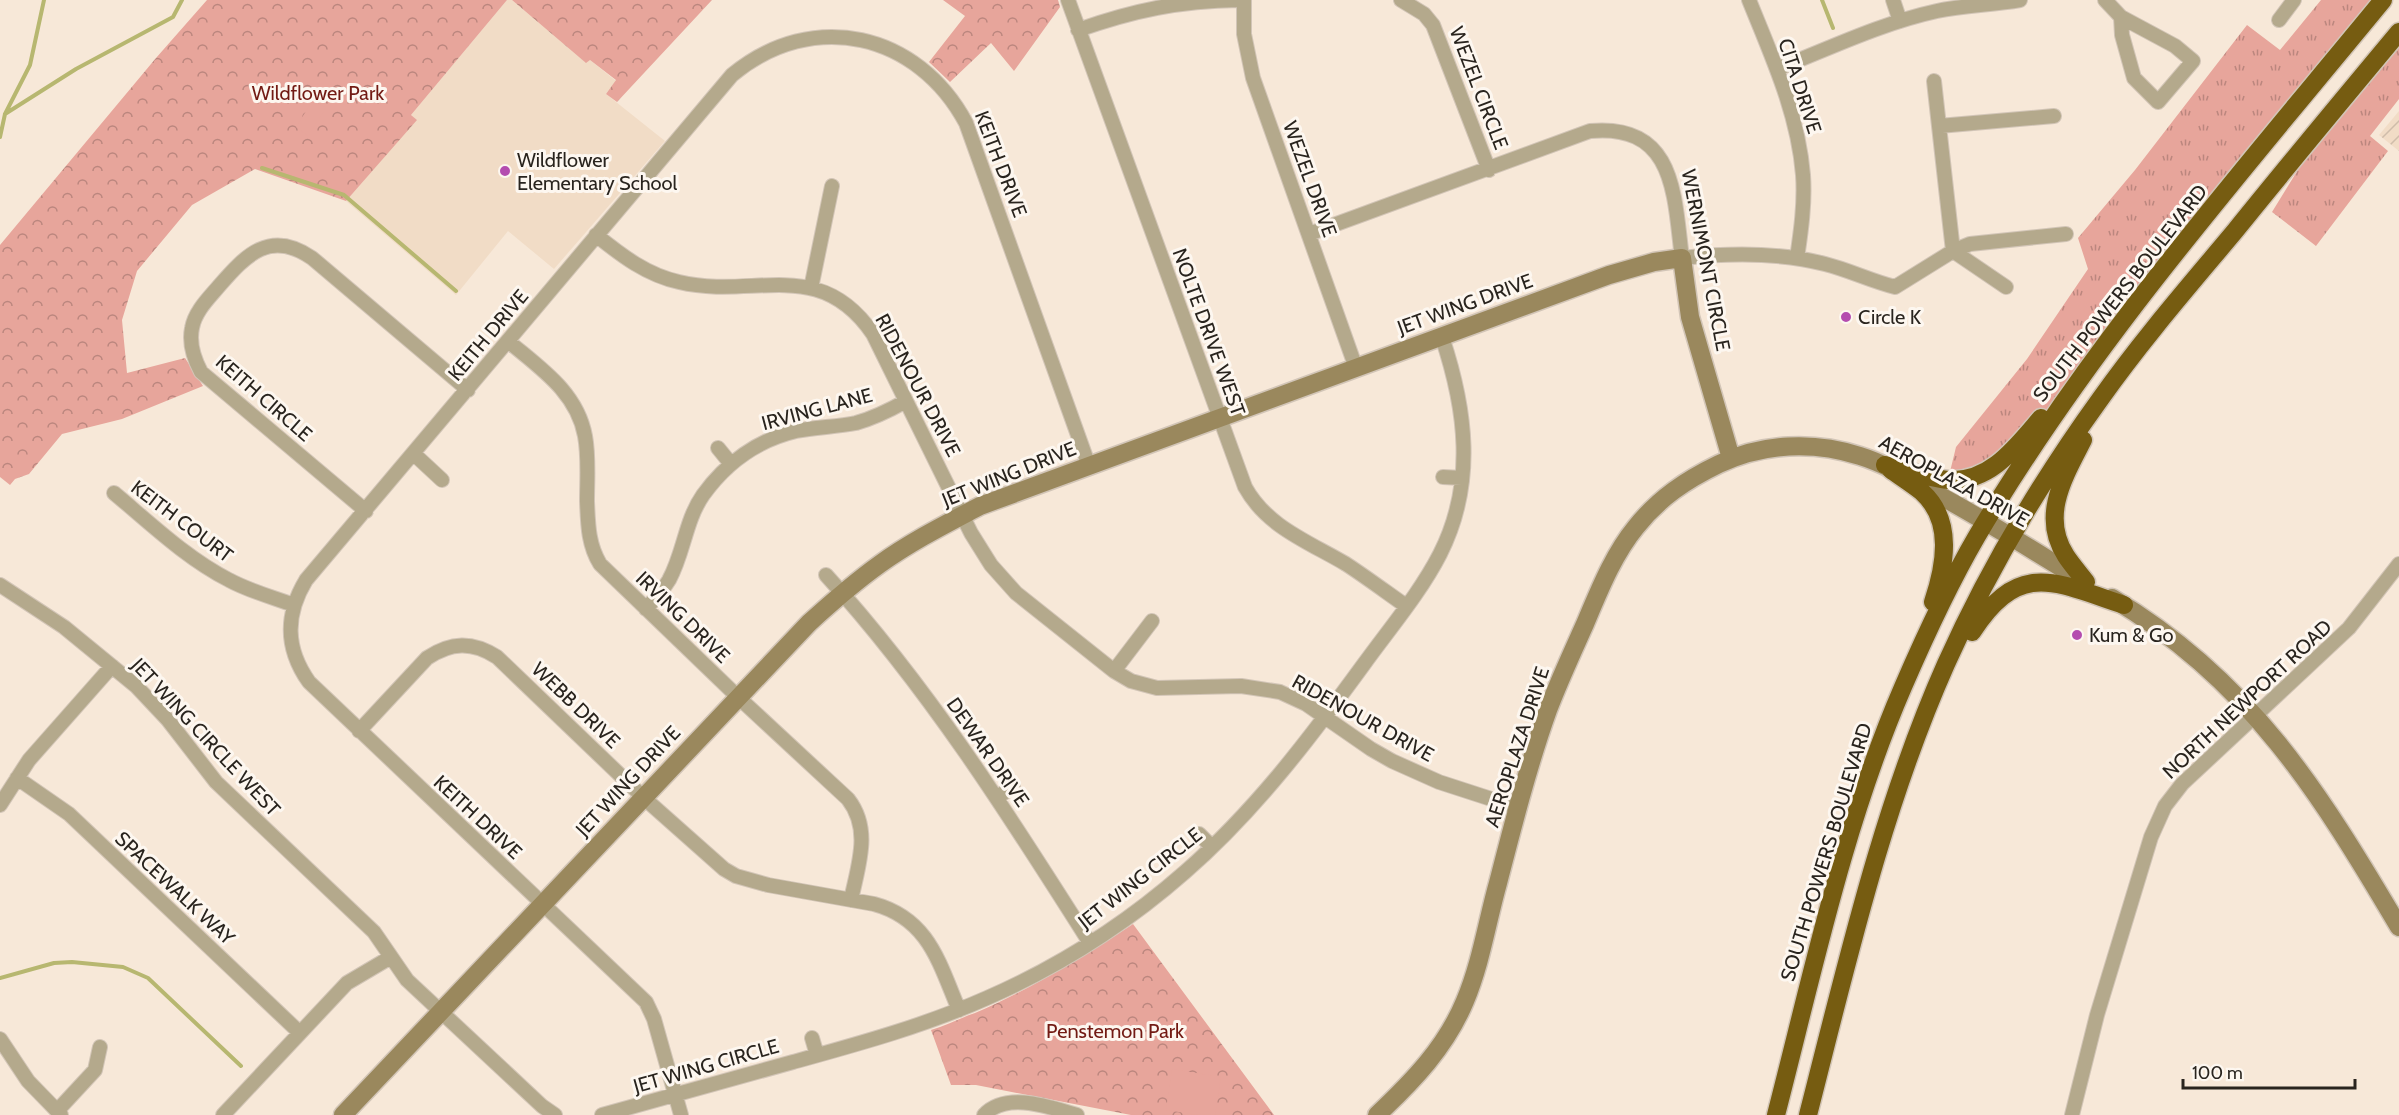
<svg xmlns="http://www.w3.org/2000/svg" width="2399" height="1115" font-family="Cabin,sans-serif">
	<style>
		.built { fill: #f1dcc6 }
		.industrial { fill: url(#industrial-furrows) }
		.grass { fill: url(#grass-tufts) }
		.forest { fill: url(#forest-crowns) }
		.pitch { fill: #e7a59b }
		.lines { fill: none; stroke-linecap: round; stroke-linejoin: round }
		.stream { stroke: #b7b770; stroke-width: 4 }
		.street-casing { stroke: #d2c5b7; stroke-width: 16 }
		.secondary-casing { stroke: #d2c5b7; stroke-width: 21 }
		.highway-casing { stroke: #d2c5b7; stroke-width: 21 }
		.street { stroke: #b4a98c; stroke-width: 14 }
		.secondary { stroke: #9a885d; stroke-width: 18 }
		.highway { stroke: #765c11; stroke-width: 18 }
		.poi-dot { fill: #b44caf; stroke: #fdf7f0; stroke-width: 2 }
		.labels { text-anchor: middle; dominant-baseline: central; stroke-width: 6; stroke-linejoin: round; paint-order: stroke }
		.street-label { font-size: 20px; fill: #29241e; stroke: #fdf7f0 }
		.park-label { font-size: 20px; fill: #721a13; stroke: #fdf7f0 }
		.poi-label { font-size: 20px; fill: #29241e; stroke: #fdf7f0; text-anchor: start }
	</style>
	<defs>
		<pattern id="industrial-furrows" width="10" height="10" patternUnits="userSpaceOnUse" patternTransform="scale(1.5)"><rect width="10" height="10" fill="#f1dcc6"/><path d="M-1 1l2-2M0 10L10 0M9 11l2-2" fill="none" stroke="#cfbdaa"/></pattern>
		<pattern id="grass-tufts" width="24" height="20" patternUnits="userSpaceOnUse" patternTransform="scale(1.5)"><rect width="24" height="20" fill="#e7a59b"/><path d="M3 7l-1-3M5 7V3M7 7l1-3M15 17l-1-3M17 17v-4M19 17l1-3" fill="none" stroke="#bb867e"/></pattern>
		<pattern id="forest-crowns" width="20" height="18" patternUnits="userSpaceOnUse" patternTransform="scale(1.5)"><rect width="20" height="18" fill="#e7a59b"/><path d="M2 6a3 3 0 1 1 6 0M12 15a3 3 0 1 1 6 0" fill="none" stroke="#bb867e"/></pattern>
	</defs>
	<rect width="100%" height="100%" fill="#f7e8d8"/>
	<path class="built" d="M507 0H512L585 62 590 60 616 81 606 94 665 141 554 269 508 231 456 295 346 201 416 120 411 115Z"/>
	<path class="industrial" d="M2399 111V151L2379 135Z"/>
	<path class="grass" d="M2321 0H2383L2104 344 2008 454 1948 480 1956 447 2027 359 2088 269 2078 238 2135 170 2247 25 2280 50Z
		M2399 32V99L2370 136 2388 151 2316 246 2272 212 2336 108Z"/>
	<path class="forest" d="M207 0H507L411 115 417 120 346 201 255 169 192 205 137 271 122 320 127 373 185 358 203 386 122 419 62 434 29 474 15 479 10 485 0 477V245L156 58Z
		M512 0H712L617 102 606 94 616 80 590 60 586 63Z
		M943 0H1058L1060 7 1014 71 991 43 950 82 929 62 965 16Z
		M1133 924 1274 1115H1131L976 1085H951L931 1030C946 1026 960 1018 975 1013 1031 989 1082 958 1133 924Z"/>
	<path class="pitch" d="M313 100 326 108 308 136 296 127Z
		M1172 1069 1221 1077 1215 1115H1198L1166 1110Z"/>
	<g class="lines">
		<path class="stream" d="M1822 0 1833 28
			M5 114 76 69 173 17 182 0
			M0 137 5 114 30 65 44 0
			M262 168 344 195 456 291
			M0 978 54 963 72 962 123 967 148 978 241 1066"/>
		<defs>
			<path id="street" d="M1068 0 1245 487C1267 527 1309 542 1346 564 1366 577 1386 592 1406 606
				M1244 0V34L1253 78 1356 368
				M1401 0 1424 14 1433 25 1489 170
				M1749 0C1772 57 1798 113 1803 175 1805 203 1801 231 1797 258
				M1893 0 1900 21
				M2105 0 2121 17 2175 46 2193 61 2158 102 2134 78 2122 35 2121 17
				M2279 20 2294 0
				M1078 30C1135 10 1179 1 1239 0
				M1777 69C1830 48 1882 23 1937 11 1965 5 1992 5 2020 0
				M1934 81 1939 126
				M1309 234 1590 131C1676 123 1674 196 1682 258 1729 253 1779 252 1825 264 1849 270 1871 281 1895 287L1953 251 1970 244 2066 234
				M596 235C622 256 647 275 679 282 754 300 819 255 873 334L971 533 991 565 1016 593 1114 671 1131 681 1157 688 1241 686 1280 692 1306 704 1371 749 1392 761 1439 782 1519 808
				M2006 287 1953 251 1939 126 2054 116
				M811 288 832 186
				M508 341C540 368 577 392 585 436 589 457 587 480 587 501 588 524 588 544 600 564L738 697 848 799C872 830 858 865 851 900
				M718 448 731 464
				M414 454 442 480
				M1443 477 1462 478
				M114 493C150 523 186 558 229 580 249 591 272 597 294 605
				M366 511 201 372C194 359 189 343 192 328 195 311 209 298 219 286 246 255 270 229 312 258L468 390
				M826 575C928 687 1009 815 1090 943
				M0 585 64 627 136 686 168 720 216 782 374 932 407 980 542 1106 555 1115
				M646 609C654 600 663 590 669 580 684 553 685 521 703 495 726 463 758 440 796 431 816 427 836 427 856 423 874 418 890 410 906 401
				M1114 671 1152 621
				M359 731 427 658C451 642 472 641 497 657L644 798 724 869 736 876 768 885 874 904C929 919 939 963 959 1010
				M17 778 69 814 300 1033
				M998 797 1013 786
				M0 805 29 760 112 666
				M1199 834 1212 847
				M812 1038 817 1055
				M0 1039 28 1081 61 1115
				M57 1111 95 1070 100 1047
				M223 1115 347 983 391 957
				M602 1115C665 1097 729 1080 793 1062 858 1044 924 1026 987 998 1058 967 1127 923 1185 872 1255 811 1310 738 1364 664 1390 628 1420 593 1440 554 1476 483 1466 409 1442 337
				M681 1115 654 1019 646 1002 309 682C285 648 285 615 306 580L732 75C813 8 918 33 966 123L1089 466
				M984 1115C1007 1091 1049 1107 1077 1115
				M2072 1115 2097 1015 2151 837 2165 806 2182 784 2349 628 2399 564"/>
			<path id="secondary" d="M2112 598C2250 680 2320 793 2399 927
				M343 1115 809 623C832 602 855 582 880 564 912 541 946 524 980 506L1609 275 1654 262 1682 258 1690 317 1731 458
				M1377 1115C1413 1081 1446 1047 1465 1001 1481 963 1487 922 1498 883 1513 825 1528 766 1548 710 1559 681 1572 653 1585 624 1599 591 1613 555 1636 527 1659 498 1686 480 1719 464 1763 443 1814 441 1860 456 1886 464 1910 479 1933 492 1984 519 2034 551 2083 581"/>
			<path id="highway" d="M2083 440C2064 477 2040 516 2066 556 2072 565 2079 573 2086 582
				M1885 465C1906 470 1927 478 1948 480 1990 483 2016 447 2041 418
				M1891 470C1901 477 1912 484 1922 492 1954 521 1945 566 1933 602
				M1972 632C2020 559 2054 582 2124 605
				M1776 1115C1813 972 1844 823 1903 687 1925 636 1949 584 1977 536 2091 343 2241 173 2383 0
				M1808 1115C1847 963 1882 808 1946 664 1988 570 2041 481 2101 398 2142 340 2189 286 2235 231 2289 164 2344 98 2399 32"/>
		</defs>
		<use href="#street" class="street-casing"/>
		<use href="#secondary" class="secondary-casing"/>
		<use href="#highway" class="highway-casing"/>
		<use href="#street" class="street"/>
		<use href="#secondary" class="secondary"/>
		<use href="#highway" class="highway"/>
	</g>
	<g class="poi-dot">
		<circle cx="505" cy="171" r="6"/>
		<circle cx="1846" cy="317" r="6"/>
		<circle cx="2077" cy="635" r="6"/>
	</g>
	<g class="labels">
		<g class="street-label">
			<text transform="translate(1800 86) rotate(72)">CITA DRIVE</text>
			<text transform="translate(1479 88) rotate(69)">WEZEL CIRCLE</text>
			<text transform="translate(1001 164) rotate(69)">KEITH DRIVE</text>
			<text transform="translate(1310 179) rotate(70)">WEZEL DRIVE</text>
			<text transform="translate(1706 260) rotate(79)">WERNIMONT CIRCLE</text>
			<text transform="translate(2120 293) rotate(-52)">SOUTH POWERS BOULEVARD</text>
			<text transform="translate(1465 304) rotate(-20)">JET WING DRIVE</text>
			<text transform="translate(1209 332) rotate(70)">NOLTE DRIVE WEST</text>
			<text transform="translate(488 335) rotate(-50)">KEITH DRIVE</text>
			<text transform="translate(918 385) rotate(62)">RIDENOUR DRIVE</text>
			<text transform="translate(264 398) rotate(41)">KEITH CIRCLE</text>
			<text transform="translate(817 409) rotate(-15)">IRVING LANE</text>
			<text transform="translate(1009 474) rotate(-22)">JET WING DRIVE</text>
			<text transform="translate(1954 481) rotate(29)">AEROPLAZA DRIVE</text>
			<text transform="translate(182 521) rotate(37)">KEITH COURT</text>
			<text transform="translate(683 617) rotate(44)">IRVING DRIVE</text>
			<text transform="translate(2247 699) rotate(-43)">NORTH NEWPORT ROAD</text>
			<text transform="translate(576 705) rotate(44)">WEBB DRIVE</text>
			<text transform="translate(1363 718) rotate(29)">RIDENOUR DRIVE</text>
			<text transform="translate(206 737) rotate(47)">JET WING CIRCLE WEST</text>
			<text transform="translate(1517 747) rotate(-72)">AEROPLAZA DRIVE</text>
			<text transform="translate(988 752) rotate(55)">DEWAR DRIVE</text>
			<text transform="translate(628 781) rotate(-47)">JET WING DRIVE</text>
			<text transform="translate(478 817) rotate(43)">KEITH DRIVE</text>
			<text transform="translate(1826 852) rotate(-73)">SOUTH POWERS BOULEVARD</text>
			<text transform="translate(1140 878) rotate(-38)">JET WING CIRCLE</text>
			<text transform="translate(175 888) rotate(43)">SPACEWALK WAY</text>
			<text transform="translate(706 1066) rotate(-16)">JET WING CIRCLE</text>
		</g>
		<g class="park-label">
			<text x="318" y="93">Wildflower Park</text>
			<text x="1115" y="1031">Penstemon Park</text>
		</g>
		<g class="poi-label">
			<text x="517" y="160">Wildflower<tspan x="517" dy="23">Elementary School</tspan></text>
			<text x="1858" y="317">Circle K</text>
			<text x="2089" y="635">Kum &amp; Go</text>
		</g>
	</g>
	<path d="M2183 1079v9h172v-9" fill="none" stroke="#29241e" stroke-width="3"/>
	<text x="2192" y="1079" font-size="18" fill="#29241e" stroke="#fdf7f0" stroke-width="4.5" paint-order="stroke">100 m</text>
</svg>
